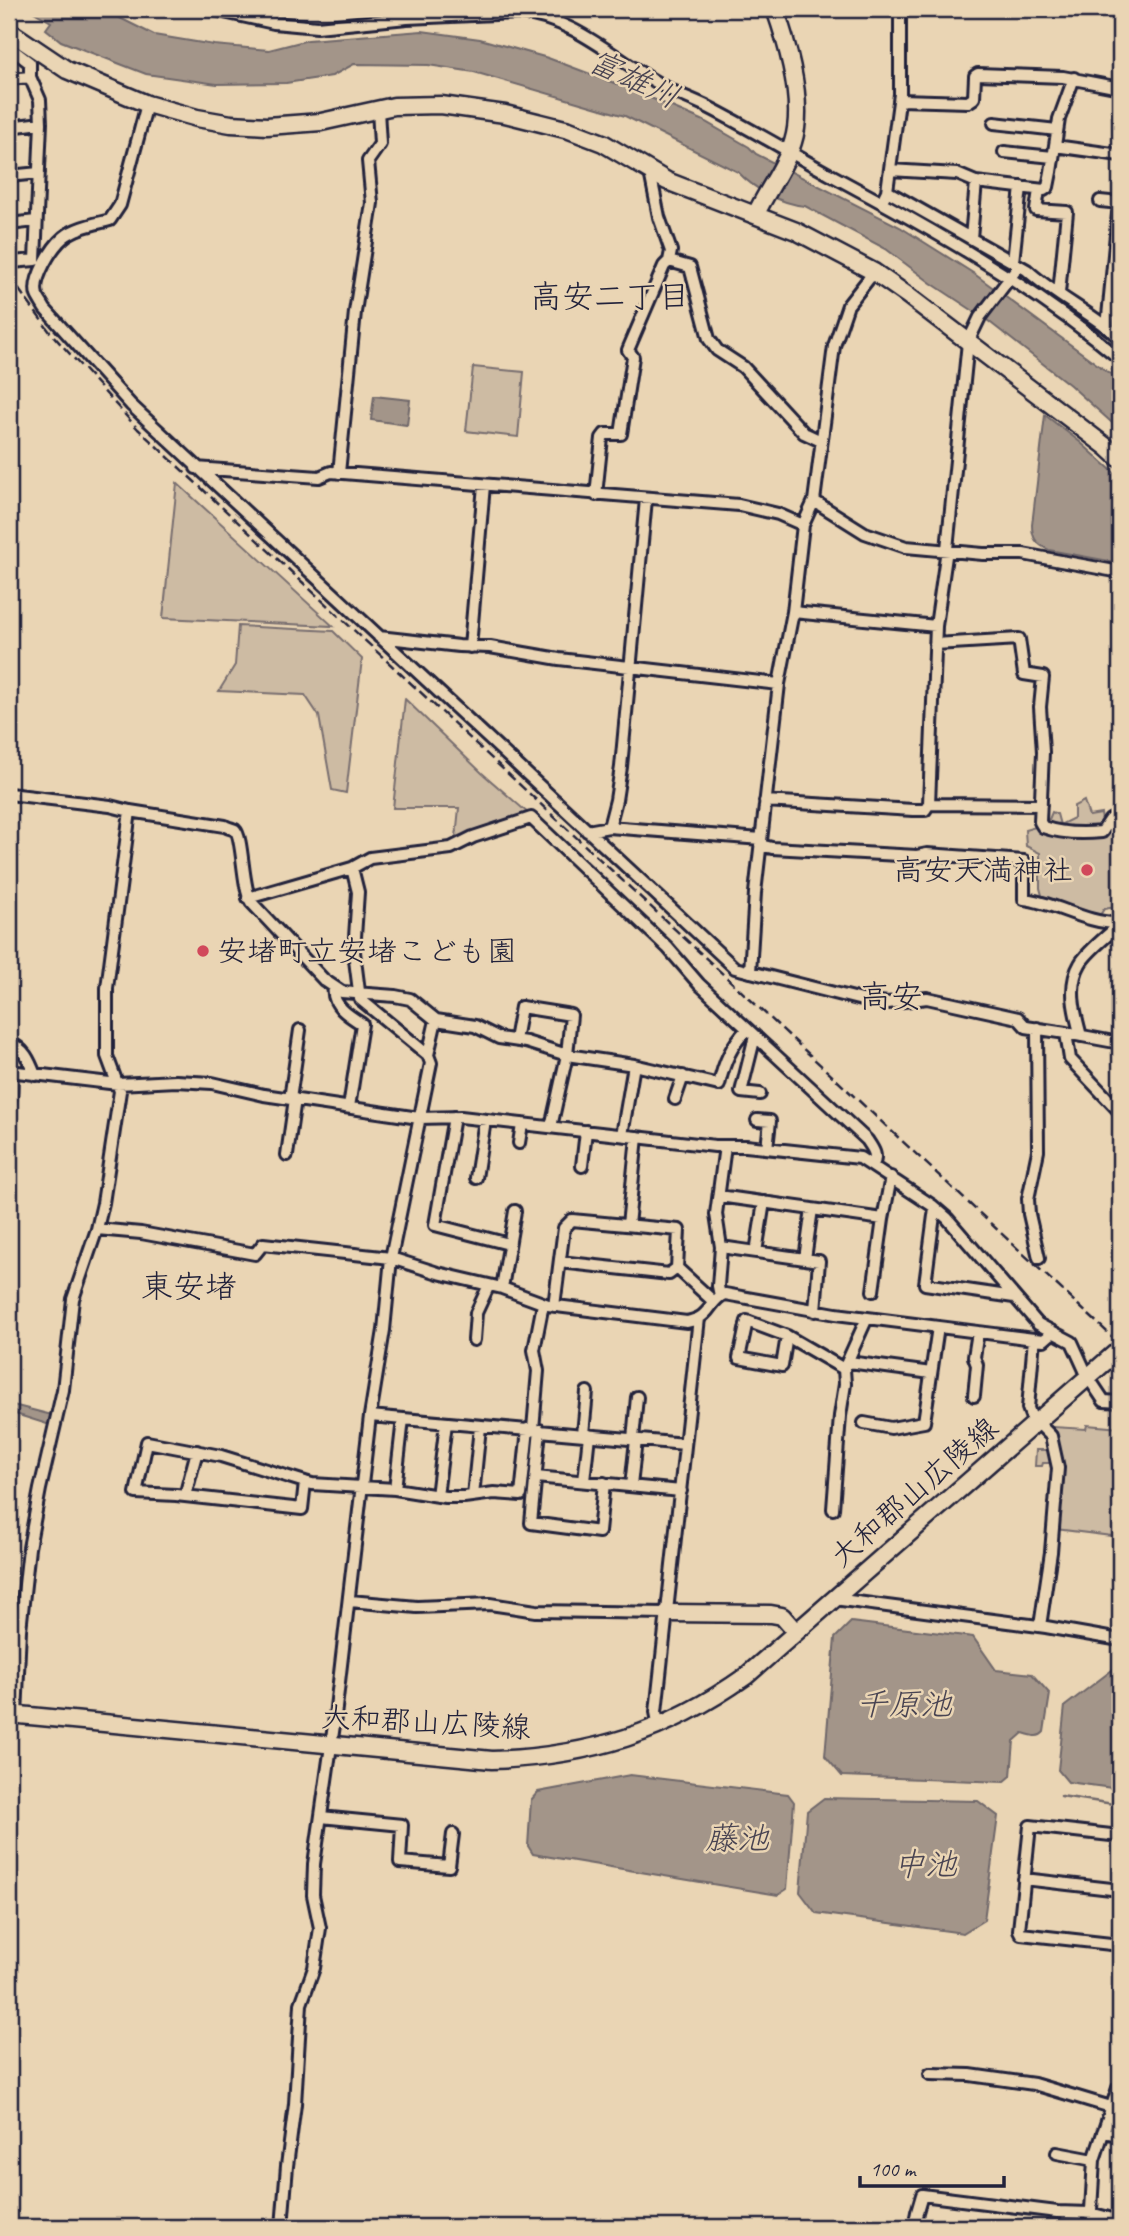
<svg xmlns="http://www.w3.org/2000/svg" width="1129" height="2236" font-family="Caveat,'Klee One',sans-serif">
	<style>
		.green { fill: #cdbba3; stroke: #786e6f; stroke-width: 2 }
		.water { fill: #a39589; stroke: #6f676a; stroke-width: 2 }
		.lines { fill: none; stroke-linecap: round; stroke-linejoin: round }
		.stream { stroke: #6f676a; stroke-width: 2.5 }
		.street-casing { stroke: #22223b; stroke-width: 16 }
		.secondary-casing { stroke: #22223b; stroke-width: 21 }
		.street { stroke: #ead5b4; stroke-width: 10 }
		.secondary { stroke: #ead5b4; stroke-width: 16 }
		.rail { stroke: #22223b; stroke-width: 2.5; stroke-dasharray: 10 5; stroke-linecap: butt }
		.poi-dot { fill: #d1495b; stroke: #ead5b4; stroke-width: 2.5 }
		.labels { text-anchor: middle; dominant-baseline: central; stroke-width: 5; stroke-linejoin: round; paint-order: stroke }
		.poi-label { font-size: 30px; fill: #22223b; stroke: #ead5b4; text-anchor: end }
		.street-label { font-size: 30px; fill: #22223b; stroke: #ead5b4 }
		.water-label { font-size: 32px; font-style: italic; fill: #494452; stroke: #ead5b4 }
		.neighbourhood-label { font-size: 32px; fill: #22223b; stroke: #ead5b4 }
	</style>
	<rect width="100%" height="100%" fill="#ead5b4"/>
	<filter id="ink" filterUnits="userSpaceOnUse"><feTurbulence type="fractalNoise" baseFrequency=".0143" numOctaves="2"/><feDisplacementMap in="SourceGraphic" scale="14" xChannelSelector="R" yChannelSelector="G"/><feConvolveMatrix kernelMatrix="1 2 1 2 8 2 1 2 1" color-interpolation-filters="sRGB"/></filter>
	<g filter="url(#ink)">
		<path class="green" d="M473 367 524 372 518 437 466 431Z
			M177 483 333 626 163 618Z
			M238 626 333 631 362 659 346 793 332 790 319 716 305 695 219 691 235 665Z
			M405 699 482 773 529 814 456 837 459 808H393Z
			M1084 801 1089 816 1101 814 1103 826 1106 831 1120 821V913L1115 907 1104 909 1100 915 1043 899 1040 888V853L1026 846 1025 830 1035 827 1043 834 1052 812 1057 814 1060 825 1074 818V806Z
			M1087 1425 1120 1428V1537L1056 1529 1057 1496 1048 1429 1053 1427 1086 1429Z
			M1036 1450H1052L1054 1463H1043L1042 1466H1035Z"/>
		<path class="water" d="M29 9H102L154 35 214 45 269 50 308 40 422 31 480 39 548 58 630 89 702 120 749 147 756 154 900 227 973 273 1113 376 1120 383V430L1070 385 987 320 931 283 886 249 805 206C781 204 754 189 738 172L625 116 474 72 428 65 354 64 332 76 286 83 217 84 146 74 61 41 46 29 51 22Z
			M374 396 410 400 407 425 371 420Z
			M1045 415 1080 442 1120 478V563L1049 550C1036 544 1032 538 1032 525Z
			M9 1077 19 1079C19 1094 18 1107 9 1120Z
			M9 1404 52 1415 50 1425 9 1412Z
			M851 1622 973 1637 996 1670 1032 1674 1050 1694 1044 1732C1038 1739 1031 1735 1023 1733L1014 1741 1011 1776 1004 1782 842 1776 825 1756 835 1638Z
			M1120 1664V1789L1068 1782 1058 1770 1065 1706Z
			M630 1775 788 1794 794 1802 787 1889 778 1895 533 1854 528 1846 531 1800 538 1792Z
			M824 1798 978 1801 998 1816 984 1920 963 1933 816 1913 800 1892 807 1811Z"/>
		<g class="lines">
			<path class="stream" d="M1061 1796 1120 1805"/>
			<defs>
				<path id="street" d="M210 9 274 23 317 27 407 18 520 13C577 19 616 61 665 87 679 95 694 100 708 107 749 128 789 152 829 174 930 228 1032 285 1120 359
					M9 47 30 63V77L40 100 41 123 35 260 12 262 9 257
					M9 79 30 77
					M900 100 968 102 974 98 975 76 978 74 1063 77 1120 88
					M147 104 120 205 110 220C95 224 76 227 64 237 52 247 32 279 37 295 39 300 43 305 45 309L131 405 735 968 862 1000 888 1003 927 998 1018 1018 1026 1027 1066 1033
					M994 123 1057 130
					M9 127 41 123
					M1055 146 1120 155
					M1004 152 1053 157
					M890 170 957 174 976 182 1044 190 1048 187 1051 172 1059 119 1074 78
					M9 176 39 173
					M1039 190 1036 210 1067 212 1059 293
					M887 191 1027 270C1055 296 1091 312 1120 338
					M884 197 887 191 900 94V9
					M1100 201 1120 203
					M9 224 36 221
					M971 238 976 182
					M669 261 690 267 709 339 717 350 743 367 804 433 821 441
					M1013 262 1021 187
					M1107 327 1119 203
					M196 468 319 477 331 472 739 505 778 514 803 525
					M339 473 355 312 372 203 368 161 380 144 378 110
					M596 495 602 438 605 434H621L633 357 628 350 664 266 669 261 671 251 659 217 650 172
					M814 501 865 533 906 547 983 554H1023L1120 572
					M793 612 936 626
					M379 637 459 646 490 647 559 659 779 684
					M935 644 1019 639 1024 674 1043 677 1040 707 1043 752 1040 822 1043 827C1062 834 1082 834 1102 832L1110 820 1120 815
					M470 647 484 485
					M9 794 110 806 130 811 225 826C226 827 233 829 235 830 243 837 242 886 251 902L324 980 342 992 395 996 410 999 436 1020 475 1026 499 1038 526 1042 567 1055 634 1065 719 1085C724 1062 731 1046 747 1029
					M765 801 913 810H925L929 804 1041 805
					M929 804 936 626 947 549 968 342 980 317 1019 266
					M609 827 616 800 621 767 646 499
					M587 831 609 827 761 839
					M760 845 772 848 917 856 927 854 1024 861V899C1057 903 1086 924 1120 923
					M248 898 352 868 370 858 451 848 473 837 531 818 668 948 699 984 867 1140C873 1149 878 1155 873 1165
					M750 972 755 893 779 684 793 612 803 525 814 501 834 346 848 305 874 272
					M334 988C331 1005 349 1016 362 1024L349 1107
					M1037 1028 1038 1151 1028 1199 1029 1214 1039 1258
					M755 1036 741 1092 760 1094
					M1081 1036C1075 1014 1067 986 1080 964 1087 951 1109 935 1120 924
					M515 1040 521 1007 571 1015 567 1055 551 1127
					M9 1043C24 1047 30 1062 35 1075
					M1120 1043 1066 1033 1070 1059 1120 1112
					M428 1055 436 1020
					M9 1071 118 1084 176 1081 212 1083 264 1095 419 1118 461 1117 715 1146H746L860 1158 933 1206 947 1218 1038 1324 1072 1342 1088 1377 1104 1401 1120 1402
					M290 1099 300 1030
					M675 1099 683 1076
					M454 1117 435 1225 509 1244
					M757 1120 770 1121 767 1148
					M622 1135 634 1065
					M519 1143 522 1124
					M287 1155 295 1099
					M582 1166 586 1131
					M476 1178 485 1120
					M719 1196 883 1219
					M935 1208 925 1284 1014 1297
					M628 1225 637 1137
					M97 1229 141 1233 255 1254 263 1244 391 1258 438 1273 502 1288 548 1305 687 1322C691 1321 695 1320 699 1318 711 1312 712 1298 725 1294L836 1314 1034 1339 1044 1340 1052 1333
					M721 1247 819 1261 815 1311
					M756 1252 764 1202
					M805 1259 812 1209
					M677 1268 713 1301
					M502 1288 515 1211
					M873 1291 883 1219 891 1177
					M720 1296 718 1286 721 1247 716 1214 725 1146
					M554 1306 564 1228 572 1220 679 1230 677 1268 669 1274 560 1262
					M787 1336 782 1366 739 1358 747 1321 787 1336 844 1369
					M1034 1339 1028 1408 1031 1416 1051 1436 1058 1468 1051 1552 1040 1626
					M474 1340 476 1313 489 1285
					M849 1362 931 1373
					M974 1396 977 1365 974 1357 978 1332
					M370 1416 685 1444
					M864 1423 891 1428 924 1422 938 1327
					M533 1429 538 1371 534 1350 543 1304
					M540 1430 531 1523 599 1532 604 1483
					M583 1434 587 1392
					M633 1439 637 1397
					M536 1477 681 1491
					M584 1481 589 1435
					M305 1482 302 1509 176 1495 136 1493 147 1442 221 1456 305 1482 312 1484 395 1489 445 1497H464L494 1493 521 1495 528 1429
					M631 1486 636 1440
					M395 1489 403 1419
					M185 1496 197 1451
					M437 1496 446 1423
					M473 1496 480 1427
					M833 1509 840 1416 845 1384 844 1369 867 1318
					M834 1599 1046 1627 1120 1640
					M350 1601 417 1607 490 1604 536 1611 667 1613
					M16 1715 20 1630 29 1548 40 1489 63 1390 73 1299 97 1229 103 1203 120 1091 107 1056V988L130 811
					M659 1727 656 1712 699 1318
					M321 1817 402 1825 400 1862 449 1866 453 1834
					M1120 1836 1030 1826 1019 1930 1021 1934 1120 1945
					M1024 1879 1120 1890
					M1119 1944 1120 1928
					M930 2074 970 2075 1034 2084 1111 2107
					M1103 2132 1120 2135
					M1057 2153 1094 2160
					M282 2227 287 2166 295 2104 301 2004 314 1968 320 1928 313 1895 314 1864 334 1725 370 1416 384 1330 391 1258 431 1063 428 1055 360 999 354 952 358 892 352 868
					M914 2227 917 2212 922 2195 1057 2212 1090 2213 1120 2221
					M1090 2227 1094 2160 1118 2088 1120 2086"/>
				<path id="secondary" d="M9 31 67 70 147 104 197 118 231 124 267 126 321 122 394 106 441 105 505 114 569 130 603 143 667 181 796 231 874 272 907 295 1108 448 1120 459
					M756 214C767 190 785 168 793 142 805 104 788 46 775 9
					M667 1613 771 1614 782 1616 796 1632
					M9 1714 492 1760C590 1756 666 1733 746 1676L1120 1349"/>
			</defs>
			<use href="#street" class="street-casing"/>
			<use href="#secondary" class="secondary-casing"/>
			<use href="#street" class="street"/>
			<use href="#secondary" class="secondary"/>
			<path class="rail" d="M9 276 50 332 138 429 1120 1344"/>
		</g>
	</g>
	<g class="poi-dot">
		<circle cx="1087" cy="870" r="7"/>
		<circle cx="203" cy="951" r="7"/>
	</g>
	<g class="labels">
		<g class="poi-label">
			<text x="1073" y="870">高安天満神社</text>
			<text x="217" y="951" text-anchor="start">安堵町立安堵こども園</text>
		</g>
		<g class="street-label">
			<text transform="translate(914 1492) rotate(-41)">大和郡山広陵線</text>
			<text transform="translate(426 1722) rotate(3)">大和郡山広陵線</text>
		</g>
		<g class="water-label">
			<text transform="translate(634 79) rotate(25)">富雄川</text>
			<text x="904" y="1704">千原池</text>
			<text x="737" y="1838">藤池</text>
			<text x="925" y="1864">中池</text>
		</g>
		<g class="neighbourhood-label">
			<text x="610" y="296">高安二丁目</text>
			<text x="891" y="996">高安</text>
			<text x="189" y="1286">東安堵</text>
		</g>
	</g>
	<rect width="1129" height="2236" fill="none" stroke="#ead5b4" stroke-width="35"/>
	<rect x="18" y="18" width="1094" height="2201" fill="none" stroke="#22223b" stroke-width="2.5" filter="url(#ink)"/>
	<path d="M860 2176v10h144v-10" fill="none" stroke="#22223b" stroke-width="3.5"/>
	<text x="870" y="2176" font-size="21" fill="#22223b" stroke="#ead5b4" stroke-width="5" paint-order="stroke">100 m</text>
</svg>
